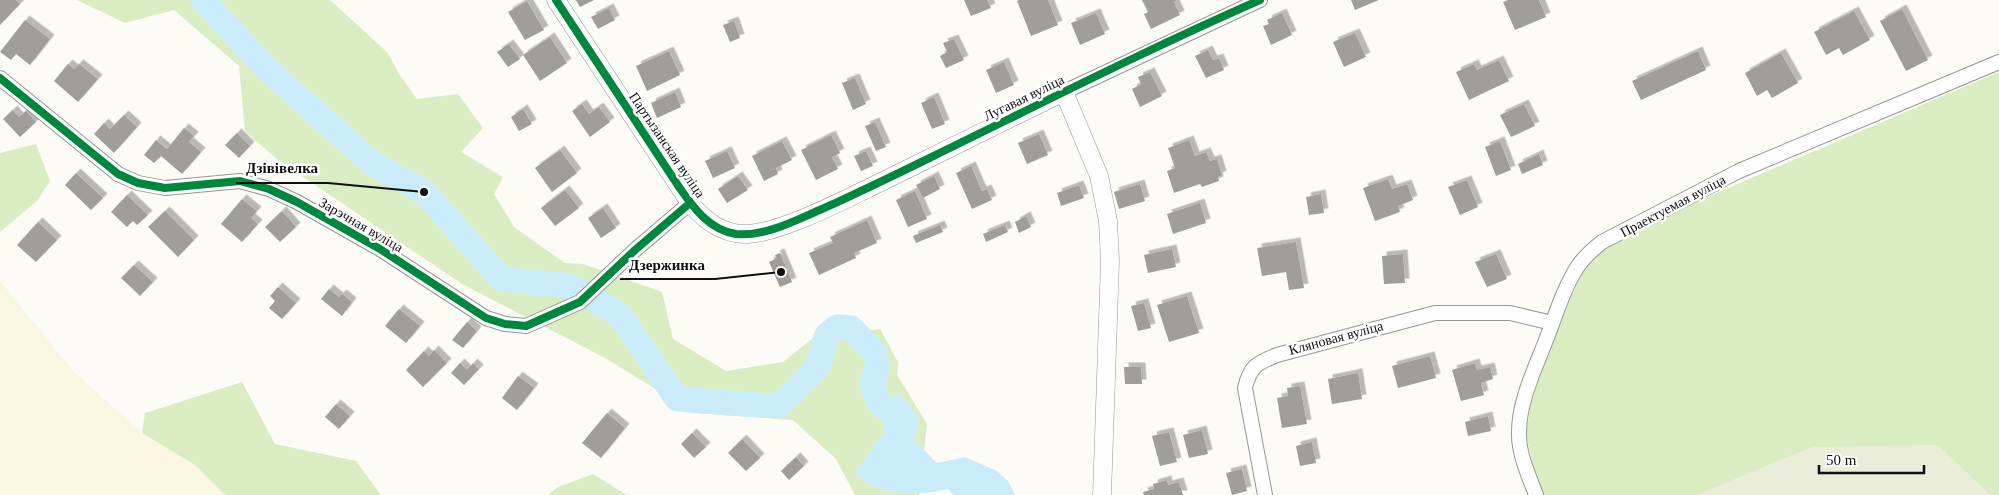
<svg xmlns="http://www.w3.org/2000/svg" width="1999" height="495" font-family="'Times New Roman',serif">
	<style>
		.farmland { fill: #faf6e1 }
		.forest { fill: #d9ecc2 }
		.cemetery { fill: #eaeed9 }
		.water { fill: #c9ebfa }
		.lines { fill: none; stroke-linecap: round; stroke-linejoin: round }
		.river { stroke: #c9ebfa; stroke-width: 25 }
		.building { fill: #a09e9b; filter: url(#shadow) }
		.minor-casing { stroke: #969694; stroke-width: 16 }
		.tertiary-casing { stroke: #969694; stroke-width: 19 }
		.minor { stroke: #fffefe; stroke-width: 14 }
		.tertiary { stroke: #fffefe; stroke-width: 18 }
		.cycleway-casing { stroke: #fff; stroke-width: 11 }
		.cycleway { stroke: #00873e; stroke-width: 8 }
		.labels { text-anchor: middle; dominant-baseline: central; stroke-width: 5; stroke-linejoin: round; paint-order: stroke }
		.street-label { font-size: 14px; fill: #101010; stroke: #fff }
		.leader { fill: none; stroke: #101010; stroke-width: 2 }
		.callout-dot { fill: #101010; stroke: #fff; stroke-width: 2 }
		.callout-label { font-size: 15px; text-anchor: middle; font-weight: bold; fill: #101010; stroke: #fff; stroke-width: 5; stroke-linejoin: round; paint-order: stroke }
	</style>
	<defs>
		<filter id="shadow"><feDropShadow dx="4.5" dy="-4.5" stdDeviation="0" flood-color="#0004"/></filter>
	</defs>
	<rect width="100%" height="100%" fill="#fcfbf6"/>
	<path class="farmland" d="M0 281 73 371 142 433 195 465 225 495H0Z"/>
	<path class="forest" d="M77 0H330L388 53 399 74 417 99 458 94 483 128 461 152 503 177 494 194 514 227 565 263 583 264 662 292 673 339 726 371 783 362 813 338 880 329 898 362 897 375 927 424 919 495H855L836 459 793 420 695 413 605 358 462 284 278 160 245 131 239 66 174 10 125 23Z
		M1999 72V495H1544L1538 484 1526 435 1530 408 1540 374 1570 299 1587 263 1602 242Z
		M36 144 50 181 37 201 0 232V153Z
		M242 382 275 444 356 461 381 495H225L195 465 142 433 145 413Z
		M593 474 627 495H548L558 487Z"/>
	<path class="cemetery" d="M1938 445 1990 495H1696L1812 447Z"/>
	<path class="water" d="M900 394 918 415 914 440 937 463 965 457 997 471 1008 481 1015 495H953L948 489C927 495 896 495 875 487 868 484 862 478 855 473L883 433 884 420 879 403Z"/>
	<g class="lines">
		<path class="river" d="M203 0 265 67 373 164 424 192 502 279 570 286 619 314 677 399 759 405
			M773 406H779L817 368 827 335 837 327 851 328 875 353 878 368 872 383 879 403 906 423"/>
	</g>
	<path class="building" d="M0 0H16L20 4 0 25Z
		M576 0H594L580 7Z
		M964 0H987L991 8 971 16Z
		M1019 0H1048L1058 25 1031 36 1017 1Z
		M1142 0H1177L1174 2 1180 15 1151 29 1144 14 1148 12Z
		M1351 0H1379L1355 10Z
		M1508 0H1539L1546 17 1515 30 1503 2Z
		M527 1 544 30 525 40 508 12Z
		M609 8 615 20 598 29 591 17Z
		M1902 9 1928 60 1906 71 1880 21Z
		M1854 11 1870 40 1843 55 1839 48 1826 55 1814 32Z
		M1096 13 1105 34 1080 45 1071 23Z
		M1282 13 1292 35 1271 45 1263 26 1269 24 1267 20Z
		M25 20 50 39 30 65 16 54 11 60 0 52Z
		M734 21 740 38 730 42 723 25Z
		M1355 33 1366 57 1344 67 1333 42Z
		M550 37 567 63 540 81 523 55Z
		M954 39 964 60 946 68 940 56 947 52 943 43Z
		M509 44 520 59 508 67 497 52Z
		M1208 50 1213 60 1219 58 1224 70 1206 78 1195 56Z
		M669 51 680 75 647 91 636 66Z
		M1698 51 1706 70 1641 100 1632 81Z
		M1781 53 1798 83 1772 98 1767 90 1757 96 1745 73Z
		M1499 60 1509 81 1469 100 1456 72 1474 64 1477 70Z
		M1004 62 1014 85 996 93 986 70Z
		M68 64 74 69 79 64 98 79 78 102 54 81Z
		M1150 72 1162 96 1140 107 1132 89 1141 84 1138 77Z
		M855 78 866 104 853 110 842 83Z
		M675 92 681 107 657 118 651 103Z
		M934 97 945 124 932 129 921 103Z
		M582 104 589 114 599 107 610 122 590 137 572 111Z
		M1524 104 1535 126 1511 137 1500 115Z
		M523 109 532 124 519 131 511 117Z
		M13 110 19 117 26 111 36 122 20 137 3 119Z
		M124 115 137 127 114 153 94 134 104 123 110 129Z
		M875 122 886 147 876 151 865 126Z
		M184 128 194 136 189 142 201 152 182 174 161 156 154 163 144 155 156 140 167 149Z
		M237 133 250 146 239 158 225 145Z
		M1039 134 1048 155 1027 164 1018 143Z
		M831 135 840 153 832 157 838 169 816 180 801 150Z
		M1189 140 1195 156 1206 152 1210 161 1217 159 1222 175 1218 177 1219 181 1202 187 1200 184 1174 193 1167 171 1175 168 1168 148Z
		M782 141 792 160 776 168 778 174 764 181 752 156Z
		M1500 141 1511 170 1496 176 1485 147Z
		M560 150 577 173 552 192 535 168Z
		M727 151 735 168 713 178 705 161Z
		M866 151 873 166 861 171 854 156Z
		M1539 154 1543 165 1522 174 1518 164Z
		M971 166 982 191 987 189 992 200 972 209 956 173Z
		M76 173 103 198 91 210 65 185Z
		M738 176 748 190 727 203 718 189Z
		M934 176 940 189 923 198 916 185Z
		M1388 179 1392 189 1407 184 1413 200 1398 206 1400 212 1375 221 1363 188Z
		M1467 180 1478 207 1460 215 1448 187Z
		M1140 184 1145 201 1119 209 1114 192Z
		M1079 185 1084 198 1061 206 1057 193Z
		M565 190 579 208 555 226 541 208Z
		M915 191 927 219 908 227 896 200Z
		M1321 194 1324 213 1309 215 1306 197Z
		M127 195 148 215 137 225 133 221 127 227 111 212Z
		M242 199 257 211 251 218 258 224 242 242 221 224Z
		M1200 203 1206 223 1173 234 1167 214Z
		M603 208 616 228 601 238 588 218Z
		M165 211 194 240 178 257 148 227Z
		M282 211 296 227 280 242 265 227Z
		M1026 216 1031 227 1019 233 1015 222Z
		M867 220 877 243 854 253 856 258 819 275 809 253 833 243 830 237Z
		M38 222 57 240 36 262 17 245Z
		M940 225 943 232 916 243 913 236Z
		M1005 225 1008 232 986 242 983 234Z
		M1296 242 1304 288 1289 290 1286 272 1262 276 1257 248Z
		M1172 249 1176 267 1148 273 1144 255Z
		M780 253 792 282 780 287 769 262 777 258 775 255Z
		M1403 254 1405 283 1384 284 1382 256Z
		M1496 254 1507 279 1487 287 1475 262Z
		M134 265 153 282 140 296 121 278Z
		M278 287 296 303 282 319 269 308 275 301 270 296Z
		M329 289 339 297 342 294 352 302 342 316 321 299Z
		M1187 296 1199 333 1169 342 1157 305Z
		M1144 303 1151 328 1138 331 1131 306Z
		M399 309 420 326 406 343 385 326Z
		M467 322 477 331 463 348 452 340Z
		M434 350 447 363 423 387 406 370 424 351 429 356Z
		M1430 356 1436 378 1398 388 1392 366Z
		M460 363 467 370 473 363 479 369 464 385 451 373Z
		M1475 363 1477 370 1490 367 1493 379 1481 383 1484 395 1461 401 1452 370Z
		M1124 367H1141L1142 384H1125Z
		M1358 373 1362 399 1332 404 1328 379Z
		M518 376 534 388 517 410 502 398Z
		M1300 386 1307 424 1282 428 1277 398 1288 396 1287 388Z
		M336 404 350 416 339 429 325 417Z
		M607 413 625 428 601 458 582 443Z
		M1488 416 1491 431 1468 436 1465 422Z
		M1202 430 1208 454 1189 458 1183 435Z
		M1169 432 1177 462 1160 466 1152 436Z
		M692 433 706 447 694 458 681 444Z
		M742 439 760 458 746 471 728 453Z
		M1312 442 1316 463 1300 466 1296 446Z
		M796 457 804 466 789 480 781 471Z
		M1242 469 1247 491 1232 495 1226 473Z
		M1167 480 1168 485 1179 482 1183 495H1144L1143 492 1154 489 1153 484Z"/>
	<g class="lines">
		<defs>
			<path id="minor" d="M0 78 118 174 138 183 165 188 240 181 269 189 297 202 380 249 486 318 505 324 526 326 580 302 635 250 690 203
				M1064 92 1260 0
				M1265 495 1245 388C1250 366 1257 363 1277 355L1435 313H1510L1552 323
				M1536 495C1529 476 1518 453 1519 432 1519 401 1535 369 1546 340 1556 315 1563 289 1578 266 1585 256 1593 249 1602 242L1739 171 1999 62"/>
			<path id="tertiary" d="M556 0 690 203C705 221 723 235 748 234 783 232 846 199 879 183 940 153 1002 122 1064 92L1099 176 1108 221 1110 261 1102 495"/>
		</defs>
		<use href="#minor" class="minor-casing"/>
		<use href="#tertiary" class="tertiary-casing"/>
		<use href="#minor" class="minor"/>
		<use href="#tertiary" class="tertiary"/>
		<defs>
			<path id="cycleway" d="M556 0 679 187C693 207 709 230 736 234 765 237 796 220 822 209 867 189 911 167 956 145 1056 96 1157 45 1260 0
				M0 78 118 174 138 183 165 188 240 181 269 189 297 202 380 249 486 318 505 324 526 326 580 302 635 250 690 203"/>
		</defs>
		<use href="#cycleway" class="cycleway-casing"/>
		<use href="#cycleway" class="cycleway"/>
	</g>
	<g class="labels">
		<g class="street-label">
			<text transform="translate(1024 98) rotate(-26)">Лугавая вуліца</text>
			<text transform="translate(667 145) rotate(56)">Партызанская вуліца</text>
			<text transform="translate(1673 206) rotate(-28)">Праектуемая вуліца</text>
			<text transform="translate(361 225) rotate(30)">Зарэчная вуліца</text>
			<text transform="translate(1336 338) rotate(-15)">Кляновая вуліца</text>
		</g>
	</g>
	<path class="leader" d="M424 192L328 183H236M781 272L715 279H620"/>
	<g class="callout-dot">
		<circle cx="424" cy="192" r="5"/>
		<circle cx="781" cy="272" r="5"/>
	</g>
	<g class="callout-label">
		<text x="282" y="173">Дзівівелка</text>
		<text x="667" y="270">Дзержинка</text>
	</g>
	<path d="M1819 465v8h105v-8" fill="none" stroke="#101010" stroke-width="2.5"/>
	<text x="1826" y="465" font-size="15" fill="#101010" stroke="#ffffff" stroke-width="4" paint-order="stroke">50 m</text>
</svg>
